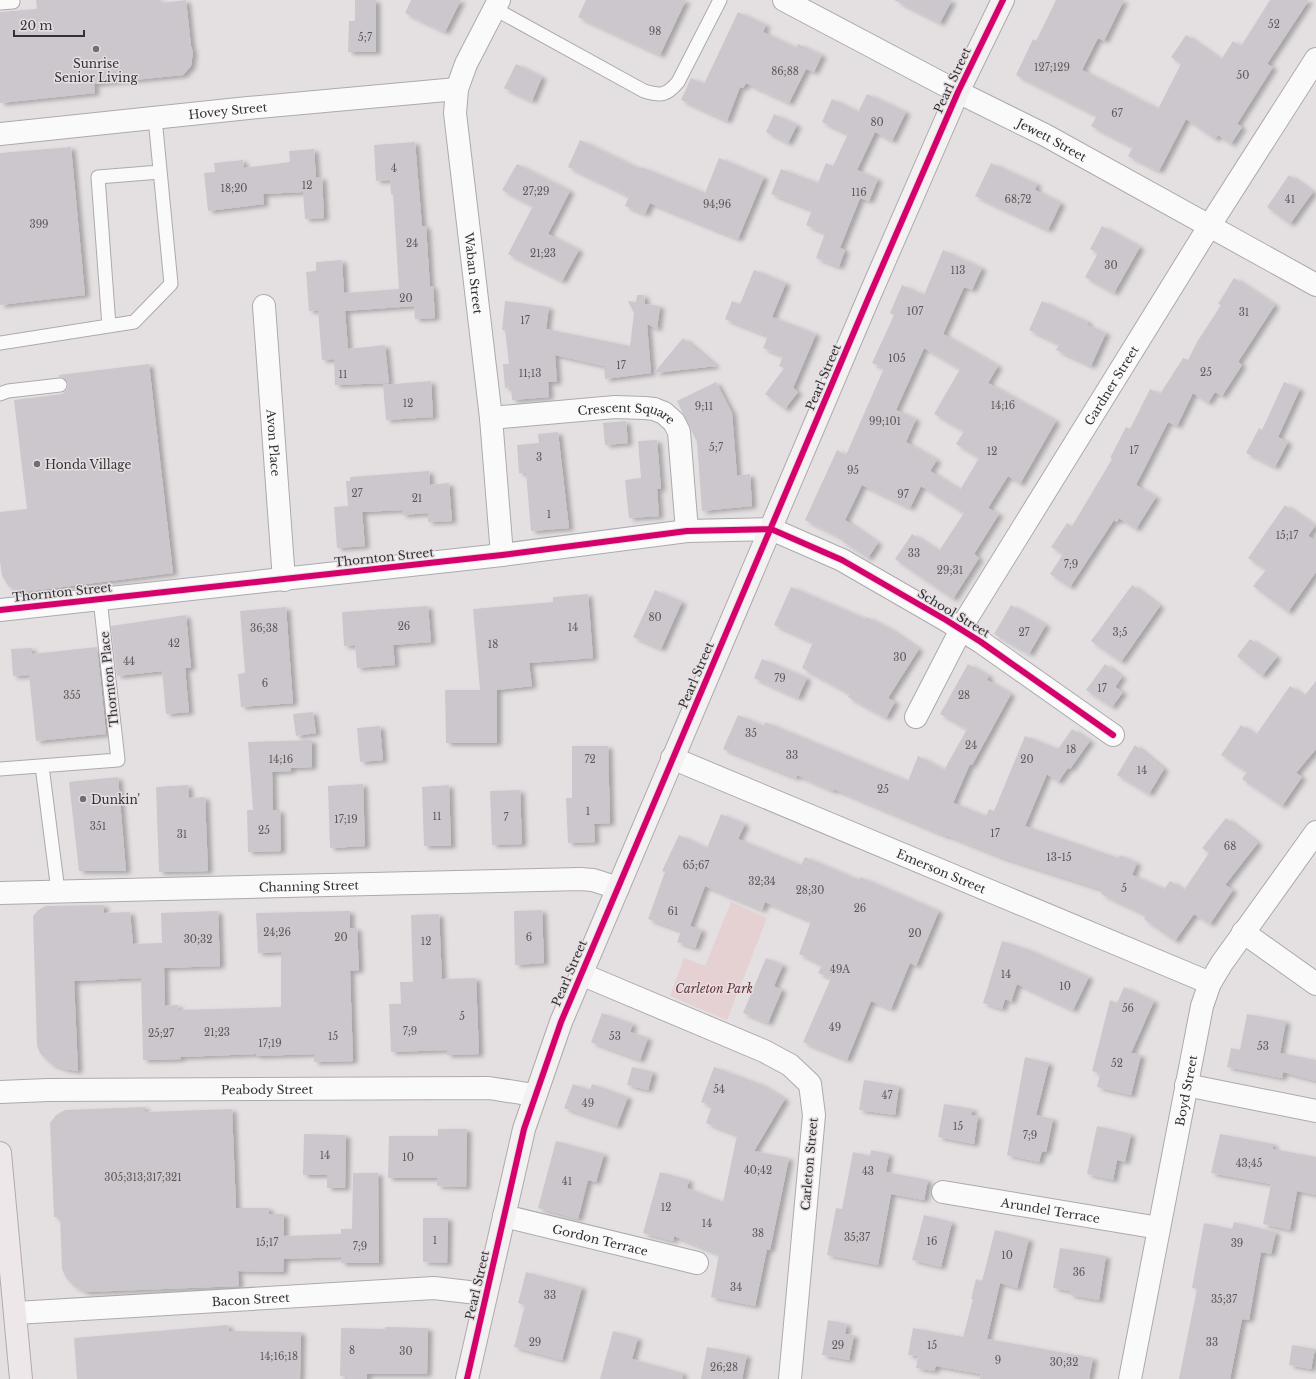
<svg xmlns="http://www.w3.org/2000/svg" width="1316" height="1379" font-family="'Libre Baskerville',serif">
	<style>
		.green { fill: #e5d0d2 }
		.building { fill: #ccc7cc; fill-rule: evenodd; filter: url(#shadow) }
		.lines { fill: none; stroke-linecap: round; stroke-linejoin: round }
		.lane-casing { stroke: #acaaac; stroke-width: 15 }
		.street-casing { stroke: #acaaac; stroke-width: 24 }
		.secondary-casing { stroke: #acaaac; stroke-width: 24 }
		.primary-casing { stroke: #b5a8ad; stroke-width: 24 }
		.lane { stroke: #fbfafb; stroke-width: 13 }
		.street { stroke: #fbfafb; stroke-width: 22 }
		.secondary { stroke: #f4f1f2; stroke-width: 22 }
		.primary { stroke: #eee7ea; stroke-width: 22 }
		.cycleway-casing { stroke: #e5dfe3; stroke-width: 8 }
		.cycleway { stroke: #d6006c; stroke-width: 6 }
		.poi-dot { fill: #716e70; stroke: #e5dfe3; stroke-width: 1.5 }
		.labels { text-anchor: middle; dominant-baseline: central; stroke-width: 3; stroke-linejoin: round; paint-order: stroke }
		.number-label { font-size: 10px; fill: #5c595b }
		.poi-label { font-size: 12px; fill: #333132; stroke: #e5dfe3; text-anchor: start }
		.street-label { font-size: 12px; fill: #333132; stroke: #e5dfe3 }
		.park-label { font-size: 12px; font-style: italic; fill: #673438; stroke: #e5dfe3 }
	</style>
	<defs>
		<filter id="shadow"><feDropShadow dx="4.5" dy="2.5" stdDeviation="2" flood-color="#0004"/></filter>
	</defs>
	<rect width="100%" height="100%" fill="#e4e0e2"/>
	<path class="green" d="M731 902 767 918 727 1020 670 996 684 958 705 966Z"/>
	<path class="building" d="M36 0H161L162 3 186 0 191 46 193 52 191 66 183 75 94 84 95 93 0 103V12L37 9Z
		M355 0H376V52H348L349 21H355Z
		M411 0H461L445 32 405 13Z
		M586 0H686L660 55 578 17Z
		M894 0H952L940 23Z
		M1056 0H1124L1104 41 1098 38 1082 70 1158 109 1181 64 1171 57 1186 35 1221 60 1233 41 1241 46 1270 0H1309L1267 64 1273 67 1237 124 1242 127 1231 144 1218 135 1215 139 1186 119 1159 171 1128 156 1133 147 1091 126 1097 116 1016 75 1033 39 1036 41Z
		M738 12 766 25 763 32 796 48 798 44 822 55 814 72 806 69 789 103 746 83 743 88 740 87 727 121 681 100 691 78 704 84Z
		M516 64 542 77 532 101 504 88Z
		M867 94 906 112 892 141 875 132 857 170 878 179 869 201 860 198 840 248 845 250 839 267 816 258 825 233 806 225 812 210 771 194 781 169 818 183 826 163 833 166 848 134 822 122 832 99 858 112Z
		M774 114 797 125 788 143 766 132Z
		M580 140 640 169 641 167 705 193 719 158 764 177 738 239 650 203 645 214 625 206 629 196 568 167Z
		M415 142 422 226H426L430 287 433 286 435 318 415 319 414 306 345 311 348 349 385 345 389 383 335 385 334 359 322 360 318 310 309 311 306 272 316 271V262L342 260 344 293 399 289 393 194H391L390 180 376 181 374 145Z
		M71 147 85 295 0 305V153Z
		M314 149 316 178 322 177 324 218 305 219 303 192 263 194 264 204 208 211 204 173 215 172 214 163 243 160 244 168 290 162 289 151Z
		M991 163 1037 184 1035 190 1061 203 1048 230 975 196Z
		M517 164 570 191 548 234 579 250 562 281 508 254 533 206 502 190Z
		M1289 175 1313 192 1290 224 1267 207Z
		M1102 226 1140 247 1114 293 1085 277 1098 253 1090 249Z
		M943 250 982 268 972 290 964 287 943 334 998 366 988 383 1056 421 1020 484 1008 476 988 508 999 514 974 554 979 558 953 599 895 559 912 534 939 551 964 513 921 486 910 508 862 485 845 520 878 543 868 558 842 541 844 539 805 520 837 450 846 455 884 368 872 363 894 315 890 313 902 285 924 295ZM924 348 960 369 934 414 964 431 956 444 979 458 960 490 930 471 937 460 906 442 916 419 896 410Z
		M754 270 786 283 772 317 816 334 793 388 798 392 785 409 765 394 784 368 779 366 783 356 763 348 768 336 725 319 732 301 740 304Z
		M1234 278 1275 305 1238 362 1242 365 1222 396 1215 392 1208 403 1193 393 1177 426 1168 422 1136 485 1156 497 1136 529 1119 518 1117 522 1114 520 1070 587 1050 574 1063 554 1051 547 1067 523 1072 526 1112 459 1110 458 1126 427 1130 429 1150 389 1160 394 1183 358 1188 360 1197 342 1221 305 1218 304Z
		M637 295H644L645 304 660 306 657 329 647 324 651 373 605 379 604 366 555 355 557 382H548L549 397 512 400 511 387 505 388 503 364H509L505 330H502L505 301 549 307 546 329 630 346 634 313 628 301 636 302Z
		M1042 301 1088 322 1087 325 1106 333 1091 366 1056 350 1059 344 1029 330Z
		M683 338 716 366 654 373Z
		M149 364 173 573 23 592 9 587 2 576 0 561V512L27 509 14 400 62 394 67 389 68 384 64 378 59 377V375Z
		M431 381 433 417 386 420 383 385Z
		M716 382 732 413 737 476 750 474 752 506 702 511 697 442 677 401Z
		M1284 382 1300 389 1278 437 1288 442 1275 467 1246 453 1259 428 1262 430Z
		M626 421 628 443 605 445 603 423Z
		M558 432 569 528 531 531 526 473H519L517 445 539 443 538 434Z
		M657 440 661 489H657L659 516 629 518 625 480 641 478 638 441Z
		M429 471 430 485 449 483 452 521 428 522V513L402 515V510L362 512 365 546 337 548 334 507 348 506 346 481H350V477Z
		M1285 505 1315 526 1308 536 1316 541V572L1288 612 1253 586 1266 570 1248 558Z
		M1132 585 1160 606 1121 662 1091 641Z
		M791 587 866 619 867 617 890 629 919 649 888 698 895 702 886 718 848 697 850 694 802 668 813 642 774 625Z
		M655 590 682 602 661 649 633 637Z
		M588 594 593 658 529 663 532 686 497 690V743H446L445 690H480L473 609 553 602V597Z
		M1011 605 1046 625 1029 654 994 634Z
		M428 606 431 642 393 645 395 665 357 668 355 645 344 646 342 612Z
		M286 607 293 703 241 707 238 674 245 673 240 611Z
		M186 615 191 668H185L189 712 166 714 162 671 117 676 111 626Z
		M1250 639 1277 657 1262 676 1237 656Z
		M97 647 106 734 36 741 29 675 13 676 11 649 32 648V654Z
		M762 659 807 678 798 698 754 678Z
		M968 664 989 676 987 680 1011 694 972 765 970 764 953 803 986 816 989 809 994 811 1025 736 1058 749 1072 729 1090 741 1070 769 1068 768 1058 782 1047 774 1025 826 1118 858 1120 855 1137 863 1132 875 1164 889 1170 881 1184 890 1209 853 1202 848 1226 818 1258 843 1225 885 1233 890 1210 924 1194 914 1175 941 1144 919 1146 915 1101 894 1103 890 1001 857 946 835V836L834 789 833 791 797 775 796 778 723 749 738 715 764 726 765 722 908 781 918 756 944 770 967 729 940 714Z
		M1105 664 1122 677 1115 687 1123 692 1112 707 1086 690Z
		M1316 681V749L1296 773 1302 777 1282 806 1242 779 1247 772 1221 755 1241 725 1256 735 1290 686 1304 696Z
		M313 712 316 733 296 736 293 714Z
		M380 726 383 760 360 762 357 728Z
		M312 740V767L291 768V771L272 772 273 810H280L281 851 248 852 247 810H253L248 742Z
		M1135 745 1164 769 1149 794 1117 775Z
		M572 746H608L610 823 594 824 595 842 568 843 566 798H572Z
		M118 777 126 871H79L69 782Z
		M363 784 365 846 330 848 328 786Z
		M188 785 189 798 205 797 208 871 159 872 156 787Z
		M449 785 451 846H424L422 787Z
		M520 790 522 844 492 845 490 791Z
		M721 814 745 824 738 839 801 865 805 857 859 880 860 877 939 911 916 966 910 963 891 1009 871 1001 847 1060 803 1042 831 978 818 973 822 965 799 954 811 921 765 902 762 910 705 886 690 926 702 930 695 948 677 942 681 931 648 919 665 872 662 871 679 835 707 848Z
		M104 905V913L130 912 133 944 162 943 161 913 218 911 220 966 164 968 165 1006 178 1005 179 1010 281 1007V952L258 953 256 913 350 911V928H357L359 970 350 971 353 1061 314 1062V1054L256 1056V1054L180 1057 181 1059 143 1060 141 978 74 981 78 1071 65 1069 51 1064 40 1053 37 1046 33 916 38 910 46 906Z
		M542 910 544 963 515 965 514 911Z
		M439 914 442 979 476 978 479 1054 447 1055V1050L391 1052 389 1004H401L400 982H413L411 915Z
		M1002 941 1027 949 1089 977 1073 1010 1017 984 1011 1002 1005 999 1002 1009 983 1003Z
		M766 958 783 965 774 986 782 990 768 1023 743 1013Z
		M1124 987 1154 1001 1131 1053 1141 1055 1131 1095 1097 1087 1100 1073 1092 1071 1110 1000 1117 1003Z
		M602 1013 633 1024 630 1032 648 1038 640 1060 591 1042Z
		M1247 1014 1286 1021 1280 1053 1316 1060V1081L1283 1072 1282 1078 1227 1067 1231 1048 1240 1050Z
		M1025 1057 1049 1063 1036 1115 1053 1119 1046 1152 1042 1151 1039 1162 1007 1155Z
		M632 1067 653 1072 648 1090 627 1085Z
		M714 1067 760 1084 785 1099 754 1151 789 1158 770 1250 767 1249 755 1306 711 1297 719 1254 674 1236 673 1241 643 1233 660 1172 689 1180 687 1188 723 1202 737 1135 706 1123 712 1106 701 1102Z
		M864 1080 899 1086 895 1115 859 1110Z
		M573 1084 590 1090 592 1084 628 1097 617 1126 564 1108Z
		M944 1104 973 1109 971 1115 978 1116 974 1144 938 1137Z
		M145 1107V1112L232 1109 236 1208H269V1214H284V1236L341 1234V1229H352L353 1173H378L379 1263H341V1257L284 1259 283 1272 238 1271 239 1286 86 1292 75 1287 66 1278 62 1269 60 1217H54L50 1123 56 1115 65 1110Z
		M1097 1126 1131 1134 1125 1162 1117 1160 1113 1180 1087 1174Z
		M438 1129H467L466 1187 437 1186V1178H388L389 1136H438Z
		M304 1134 346 1135 345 1188H327V1175H303Z
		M1220 1134 1273 1144V1149L1316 1157V1195L1297 1191 1290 1230 1263 1224 1271 1184 1211 1173Z
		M556 1141 604 1154 596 1182 588 1180 578 1219 538 1208Z
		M871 1150 889 1154 886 1172 928 1180 924 1200 891 1194 878 1265 827 1255 836 1208 842 1209 853 1152 870 1156Z
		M924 1215 952 1222 941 1267 912 1260Z
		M423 1218H448L447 1263 423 1262Z
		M1234 1222 1276 1232 1271 1254 1261 1252 1249 1320 1242 1319 1230 1379H1179L1197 1289 1192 1288 1204 1223 1232 1229Z
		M995 1230 1029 1239 1017 1288 1000 1283 987 1339 1093 1358 1089 1379H980L981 1374 936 1366 934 1371 916 1368 918 1356 908 1355 913 1328 963 1337 973 1299H971L976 1279 982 1281Z
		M1060 1248 1106 1256 1099 1300 1070 1295V1291L1053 1288Z
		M526 1272 582 1287 562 1360 514 1347 525 1305 518 1303Z
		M828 1320 847 1324 845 1334 854 1335 849 1360 822 1355Z
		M228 1325 229 1331 301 1332 300 1379H77L74 1338Z
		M385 1327 428 1328 427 1374H367V1379H347V1377L340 1376 341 1328 385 1329Z
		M613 1331 638 1338 632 1359 683 1373 682 1379H600Z
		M1292 1345 1315 1349 1311 1369 1289 1365Z
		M707 1347 747 1355 742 1379H701Z"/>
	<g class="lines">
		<defs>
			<path id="lane" d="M0 3 13 2 12 0
				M495 9 644 91C661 96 666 96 678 82L720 0
				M109 326 98 177 160 172
				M0 343 134 322 171 284 155 118
				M0 394 8 391 60 385
				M42 766 58 891
				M0 769 118 760 100 599"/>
			<g id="street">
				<path id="s1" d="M499 0 466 64 457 89 455 113 491 418 502 555"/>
				<path id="s2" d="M784 0 958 92 1045 135 1316 285"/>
				<path id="s3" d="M0 134 248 108 457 89"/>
				<path id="s4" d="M264 306 284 580"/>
				<path id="s5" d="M491 418 615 407 645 408 654 409 664 413 674 422 679 432 687 531"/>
				<path d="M0 610 502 555 687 531 771 529 842 560 946 620 981 642 1113 735"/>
				<path id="s6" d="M916 717 967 618 1210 225 1316 59"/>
				<path id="s7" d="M672 758 1210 983"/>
				<path id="s8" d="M0 893 580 879 593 880 618 888"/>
				<path d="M1243 932 1316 984"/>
				<path d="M581 974 764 1051 790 1065 810 1084 814 1115 790 1379"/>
				<path d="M1186 1085 1316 1111"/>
				<path id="s9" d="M0 1092 48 1090 489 1088 534 1095"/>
				<path id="s10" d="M943 1192 1159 1228"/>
				<path id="s11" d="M504 1216 697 1263"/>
				<path id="s12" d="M16 1313 434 1288 486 1294"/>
				<path id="s13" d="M1130 1379 1202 1006 1210 983 1222 963 1316 832"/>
			</g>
			<path id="secondary" d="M467 1379 524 1129 561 1022 868 299 958 92 1003 0"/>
			<path id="primary" d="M0 1153 21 1379"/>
		</defs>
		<use href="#lane" class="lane-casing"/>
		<use href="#street" class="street-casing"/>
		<use href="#secondary" class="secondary-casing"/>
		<use href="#primary" class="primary-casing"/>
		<use href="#lane" class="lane"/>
		<use href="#street" class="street"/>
		<use href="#secondary" class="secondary"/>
		<use href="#primary" class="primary"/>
		<defs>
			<path id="cycleway" d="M0 610 502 555 687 531 771 529 842 560 946 620 981 642 1113 735
				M467 1379 524 1129 561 1022 868 299 958 92 1003 0"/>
		</defs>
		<use href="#cycleway" class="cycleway-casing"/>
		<use href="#cycleway" class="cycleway"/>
	</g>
	<g class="poi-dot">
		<circle cx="96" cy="49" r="4"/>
		<circle cx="37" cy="464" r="4"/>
		<circle cx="83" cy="799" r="4"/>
	</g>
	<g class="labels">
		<g class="number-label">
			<text x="1274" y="24">52</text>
			<text x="655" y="31">98</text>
			<text x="365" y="37">5;7</text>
			<text x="1052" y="67">127;129</text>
			<text x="785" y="71">86;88</text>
			<text x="1243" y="75">50</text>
			<text x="1117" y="113">67</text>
			<text x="877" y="122">80</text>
			<text x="394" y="168">4</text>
			<text x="307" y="185">12</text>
			<text x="234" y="188">18;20</text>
			<text x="536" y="191">27;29</text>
			<text x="859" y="192">116</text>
			<text x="1018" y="199">68;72</text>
			<text x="1290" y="199">41</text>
			<text x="717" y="204">94;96</text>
			<text x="39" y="224">399</text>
			<text x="412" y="243">24</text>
			<text x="543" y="253">21;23</text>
			<text x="1111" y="265">30</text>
			<text x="958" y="270">113</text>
			<text x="406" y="298">20</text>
			<text x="915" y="311">107</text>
			<text x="1244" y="312">31</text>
			<text x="525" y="320">17</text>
			<text x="897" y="358">105</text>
			<text x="621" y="365">17</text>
			<text x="1206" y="372">25</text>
			<text x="530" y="373">11;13</text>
			<text x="343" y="374">11</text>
			<text x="408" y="403">12</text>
			<text x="1003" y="405">14;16</text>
			<text x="704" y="406">9;11</text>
			<text x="885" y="421">99;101</text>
			<text x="716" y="447">5;7</text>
			<text x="1134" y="450">17</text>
			<text x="992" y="451">12</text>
			<text x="539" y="457">3</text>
			<text x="853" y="470">95</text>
			<text x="357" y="493">27</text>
			<text x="903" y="494">97</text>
			<text x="417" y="498">21</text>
			<text x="549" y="514">1</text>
			<text x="1287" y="535">15;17</text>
			<text x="914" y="553">33</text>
			<text x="1071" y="564">7;9</text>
			<text x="950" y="570">29;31</text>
			<text x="655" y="617">80</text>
			<text x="404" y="626">26</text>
			<text x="573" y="627">14</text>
			<text x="264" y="628">36;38</text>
			<text x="1024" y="632">27</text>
			<text x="1120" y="632">3;5</text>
			<text x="174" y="643">42</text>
			<text x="493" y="644">18</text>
			<text x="900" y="657">30</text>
			<text x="129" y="661">44</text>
			<text x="780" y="678">79</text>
			<text x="265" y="683">6</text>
			<text x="1102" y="688">17</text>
			<text x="72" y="695">355</text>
			<text x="964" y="695">28</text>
			<text x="751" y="733">35</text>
			<text x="971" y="745">24</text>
			<text x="1071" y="749">18</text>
			<text x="792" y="755">33</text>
			<text x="281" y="759">14;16</text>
			<text x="590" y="759">72</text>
			<text x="1027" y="759">20</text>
			<text x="1142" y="770">14</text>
			<text x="883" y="789">25</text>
			<text x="588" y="811">1</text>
			<text x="437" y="816">11</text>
			<text x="506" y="817">7</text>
			<text x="346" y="819">17;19</text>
			<text x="98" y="826">351</text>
			<text x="264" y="830">25</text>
			<text x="995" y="833">17</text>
			<text x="182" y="834">31</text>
			<text x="1230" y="846">68</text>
			<text x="1059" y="857">13-15</text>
			<text x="696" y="865">65;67</text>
			<text x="762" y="881">32;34</text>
			<text x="1124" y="888">5</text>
			<text x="810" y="890">28;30</text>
			<text x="860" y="908">26</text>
			<text x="673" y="911">61</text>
			<text x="277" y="932">24;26</text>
			<text x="915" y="933">20</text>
			<text x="341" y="937">20</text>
			<text x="529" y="937">6</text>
			<text x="198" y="939">30;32</text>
			<text x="426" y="941">12</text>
			<text x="840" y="969">49A</text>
			<text x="1006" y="974">14</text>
			<text x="1065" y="986">10</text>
			<text x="1128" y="1008">56</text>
			<text x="462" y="1016">5</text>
			<text x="835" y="1027">49</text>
			<text x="410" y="1031">7;9</text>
			<text x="217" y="1032">21;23</text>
			<text x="161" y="1033">25;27</text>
			<text x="333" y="1036">15</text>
			<text x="615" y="1036">53</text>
			<text x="270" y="1043">17;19</text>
			<text x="1263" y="1046">53</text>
			<text x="1117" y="1063">52</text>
			<text x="719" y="1089">54</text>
			<text x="887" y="1095">47</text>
			<text x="588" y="1103">49</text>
			<text x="958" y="1126">15</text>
			<text x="1030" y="1135">7;9</text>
			<text x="325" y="1155">14</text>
			<text x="408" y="1157">10</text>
			<text x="1249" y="1163">43;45</text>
			<text x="758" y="1170">40;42</text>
			<text x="868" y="1171">43</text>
			<text x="143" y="1177">305;313;317;321</text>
			<text x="567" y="1181">41</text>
			<text x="666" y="1207">12</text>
			<text x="707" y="1223">14</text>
			<text x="758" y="1233">38</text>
			<text x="857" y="1237">35;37</text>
			<text x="435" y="1240">1</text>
			<text x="932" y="1241">16</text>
			<text x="267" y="1242">15;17</text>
			<text x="1237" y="1243">39</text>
			<text x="360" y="1246">7;9</text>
			<text x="1007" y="1255">10</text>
			<text x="1079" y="1272">36</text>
			<text x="736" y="1287">34</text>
			<text x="550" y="1295">33</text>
			<text x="1224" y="1299">35;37</text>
			<text x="535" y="1342">29</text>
			<text x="1212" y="1342">33</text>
			<text x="838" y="1345">29</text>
			<text x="932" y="1345">15</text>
			<text x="352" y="1350">8</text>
			<text x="406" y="1351">30</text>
			<text x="279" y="1356">14;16;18</text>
			<text x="998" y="1360">9</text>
			<text x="1064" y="1362">30;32</text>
			<text x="724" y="1367">26;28</text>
		</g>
		<g class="poi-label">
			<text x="96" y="63" text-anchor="middle">Sunrise<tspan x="96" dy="14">Senior Living</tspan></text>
			<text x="45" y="464">Honda Village</text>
			<text x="91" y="799">Dunkin'</text>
		</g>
		<g class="street-label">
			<text transform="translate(952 80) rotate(-65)">Pearl Street</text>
			<text stroke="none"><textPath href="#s3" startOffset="229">Hovey Street</textPath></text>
			<text stroke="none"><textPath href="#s2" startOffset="302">Jewett Street</textPath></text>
			<text stroke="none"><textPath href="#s1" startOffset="284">Waban Street</textPath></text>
			<text transform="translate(823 377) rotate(-67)">Pearl Street</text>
			<text stroke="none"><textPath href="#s6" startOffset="385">Gardner Street</textPath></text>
			<text stroke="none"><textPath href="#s5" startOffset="137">Crescent Square</textPath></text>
			<text stroke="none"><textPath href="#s4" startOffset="137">Avon Place</textPath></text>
			<text transform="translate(384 557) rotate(-6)">Thornton Street</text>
			<text transform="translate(62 592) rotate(-6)">Thornton Street</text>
			<text transform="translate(954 613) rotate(31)">School Street</text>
			<text transform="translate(696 675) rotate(-67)">Pearl Street</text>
			<text transform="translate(109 679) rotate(-96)">Thornton Place</text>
			<text stroke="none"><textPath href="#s7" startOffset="292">Emerson Street</textPath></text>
			<text stroke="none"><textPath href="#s8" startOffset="309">Channing Street</textPath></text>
			<text transform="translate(569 973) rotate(-67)">Pearl Street</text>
			<text stroke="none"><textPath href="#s9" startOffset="267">Peabody Street</textPath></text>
			<text stroke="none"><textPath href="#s13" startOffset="294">Boyd Street</textPath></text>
			<text transform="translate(809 1164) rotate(-85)">Carleton Street</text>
			<text stroke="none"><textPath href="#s10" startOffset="109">Arundel Terrace</textPath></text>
			<text stroke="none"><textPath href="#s11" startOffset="99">Gordon Terrace</textPath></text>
			<text transform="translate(477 1285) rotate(-77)">Pearl Street</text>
			<text stroke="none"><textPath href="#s12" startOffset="235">Bacon Street</textPath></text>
		</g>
		<g class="park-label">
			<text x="714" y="988">Carleton Park</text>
		</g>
	</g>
	<path d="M14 30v6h70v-6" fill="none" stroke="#333132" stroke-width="2"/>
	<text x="20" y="30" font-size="12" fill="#333132" stroke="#e5dfe3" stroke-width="3" paint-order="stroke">20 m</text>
</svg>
